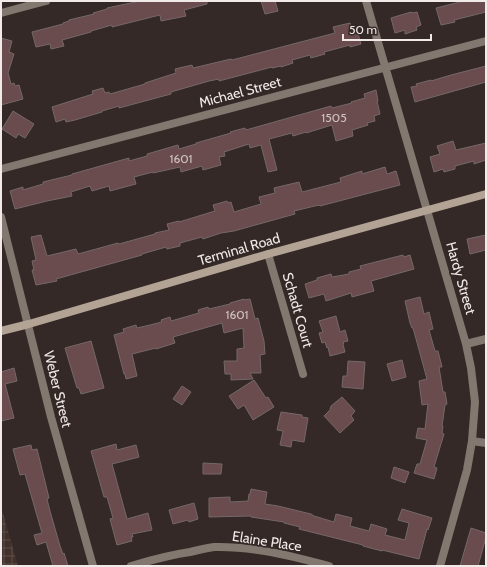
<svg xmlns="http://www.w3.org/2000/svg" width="487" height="567" font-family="Cabin,sans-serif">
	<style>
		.industrial { fill: url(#industrial-grid) }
		.building { fill: #6a4b4e; stroke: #756869 }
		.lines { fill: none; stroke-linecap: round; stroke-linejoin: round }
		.minor { stroke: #82786f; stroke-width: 8 }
		.secondary { stroke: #b3a394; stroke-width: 8 }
		.labels { text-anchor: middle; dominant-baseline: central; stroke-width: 3.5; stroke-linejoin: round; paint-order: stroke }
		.number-label { font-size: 12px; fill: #cfc2c2 }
		.street-label { font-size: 14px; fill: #f1eae8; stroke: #342926 }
	</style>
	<defs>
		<pattern id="industrial-grid" width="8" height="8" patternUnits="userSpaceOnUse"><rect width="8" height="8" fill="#42312b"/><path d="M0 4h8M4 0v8" fill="none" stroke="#5e4f4a"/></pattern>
	</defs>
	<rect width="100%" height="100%" fill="#342926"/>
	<path class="industrial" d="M1 506 18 566H1Z"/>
	<path class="building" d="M140 1H207V4L184 10 186 16 161 21 160 15 112 27V25L91 31V32L62 40 64 46 51 49 50 44 36 47 32 32 63 24V23L69 21V20L94 14 93 13 107 9V8Z
		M261 1H275L278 11 265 14Z
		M464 1H486V12L454 20 455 22 441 25 436 8Z
		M411 12 412 13 417 12 421 25 416 27 417 30 405 34V30L395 33 391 18Z
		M350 23 353 31 357 30 361 44 350 47V45L324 52 325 54 311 58 310 55 292 60 293 63 281 67V66L272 68V67L219 81V79L209 81 171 92V94L119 108V106L102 111V112L75 120 66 122 65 119 56 122 52 107 93 94 92 91 103 88 105 93 109 92 110 94 145 84V83L176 73 175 69 192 65 193 68 231 59 232 60 335 33 333 27Z
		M1 38 12 41 9 52 14 54 8 73 11 84 14 83 15 86 19 85 23 99 1 105Z
		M486 66V82L415 102 411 87 417 86 416 84 431 80V81L451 75Z
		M376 90 378 101H377L380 114 374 116 375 121 367 123 368 125 352 130 353 136 336 141 332 125 306 133V132L293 136 292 133 269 139 277 170 268 172 261 145 250 148 249 144 224 152 225 156 219 157 221 165 203 170 202 166 181 172 180 167 153 173V172L134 177 136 184 110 191 109 186 92 191 90 186 71 192 72 196 47 201 15 209 10 191 23 187V190L43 184V182L72 175V174L129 158V161L147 156V154L178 145 179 149 196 144V143L231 133 230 132 245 128 246 130 331 106 332 108 352 103 351 102 365 98 364 94Z
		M13 111 34 124 25 138 18 134 16 138 2 129Z
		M453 141 456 150 486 143V160L474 164V161L455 166V169L444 172 443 169 434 172 430 157 440 154 437 146Z
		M385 167 387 174 396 171 400 185 320 206 319 205 294 211 295 214 234 231 221 233 203 239 202 237 180 243V246L167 249 166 247 142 254V255L56 279 57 281 36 285 32 270H34L32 261 36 260 31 237 41 235 47 256 76 249 78 254 118 243 119 244 155 234V233L169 230 167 224 179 221V222L215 211 213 205 227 201 228 203 231 202 234 212 261 204 259 197 275 193 274 188 299 182 302 192 341 182 340 178 362 171V174Z
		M486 235V250L470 254 467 239Z
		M403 255 404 257 410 255 414 269 371 281 374 291 352 297 351 293 326 301 324 294 309 298 305 284 317 280V278L331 274 332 277 349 274V272L361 269 360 266Z
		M420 297 424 314 429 312 433 329 429 330 435 351H438L442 367H439L443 392H445L447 404 445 405 442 426H443L442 433 444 434 434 467 437 468 434 479 414 473 417 464H420L427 440 416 438 418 428 425 429 428 404 422 405 419 381 427 379 413 328H412L410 323 405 301Z
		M244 299V300L250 299 255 319 258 318 264 341 265 354 260 355 261 373H250L253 379 231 380V374H225L224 361H237V349L244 348 243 328 224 333 222 323 173 337 175 343 156 349V348L132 354 137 376 126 379 125 374H124L114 335 124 332 123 329 136 325 137 328 150 325 162 322 161 320 170 317 171 321 199 313 198 310 208 307 209 309 230 304V303Z
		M336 316 340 332 345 330 348 341 343 342 344 343 343 344 345 352 330 356 328 347 327 348 325 342 322 343 319 333 323 332 319 321Z
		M91 341 104 388 81 394 79 388H77L65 348Z
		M402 360 406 377 392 381 387 364Z
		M348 361 365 362 363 389 342 387 343 376H347Z
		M14 368 17 381 5 384 14 418 1 421V372Z
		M254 380 266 398 268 397 274 407 253 420 244 405 238 409 229 396Z
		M182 386 191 392 182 405 173 399Z
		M342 397 355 411 351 416 354 420 340 433 324 416 330 410 331 406Z
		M281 412 302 415V417L308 418 304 442 292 440 291 447 280 445 283 431 277 430Z
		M116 444 117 450 136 445 139 457 112 464 127 519 148 513 152 530 132 534 133 537H131L132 541 117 545 110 519 113 518 107 497H104L91 451Z
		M31 445 32 450 37 449 49 498 47 499 50 511 60 546 63 554 64 553 68 566H53L46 542 37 545 34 535 42 533 25 474 20 475 13 449Z
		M203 463 222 464 221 474H203Z
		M394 467 409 472 405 483 391 478Z
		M251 489 267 492 265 504 278 506 311 514 314 516 334 522 336 514 352 518 350 526 369 531 371 524 387 529 385 535 405 540 409 523 398 520 402 509 432 518 428 530 427 529 419 559 382 550V551L363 546V545L299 529 300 527 284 523V522L251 517V516L209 517V498L230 497V502L248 501 249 494H250Z
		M194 503 198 519 189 522 188 520 173 524 169 510Z
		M471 528 486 533V537L478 566H460Z"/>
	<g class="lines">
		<path class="minor" d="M366 1 466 344 471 368 475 402 472 441 467 470 440 566
			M1 13 46 1
			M1 169 486 41
			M1 217 51 417 93 566
			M268 254 303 374
			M466 344 486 339
			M472 441 486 443
			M131 566C151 560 170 555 190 552 198 550 206 548 214 547 253 546 292 556 329 566"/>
		<path class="secondary" d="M1 331 29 324 268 254 486 194"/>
	</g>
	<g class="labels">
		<g class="number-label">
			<text x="334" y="117">1505</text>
			<text x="181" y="158">1601</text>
			<text x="237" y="314">1601</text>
		</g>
		<g class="street-label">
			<text transform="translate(240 92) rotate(-15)">Michael Street</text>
			<text transform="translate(239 249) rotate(-16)">Terminal Road</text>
			<text transform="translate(461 278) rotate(74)">Hardy Street</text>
			<text transform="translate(298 310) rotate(74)">Schadt Court</text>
			<text transform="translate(58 389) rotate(76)">Weber Street</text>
			<text transform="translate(267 541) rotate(9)">Elaine Place</text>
		</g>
	</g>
	<rect width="487" height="567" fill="none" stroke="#f1eae8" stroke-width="4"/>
	<path d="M343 34v6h88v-6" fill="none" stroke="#f1eae8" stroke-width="2"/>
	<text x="349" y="34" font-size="12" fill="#f1eae8" stroke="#342926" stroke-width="3" paint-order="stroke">50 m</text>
</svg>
